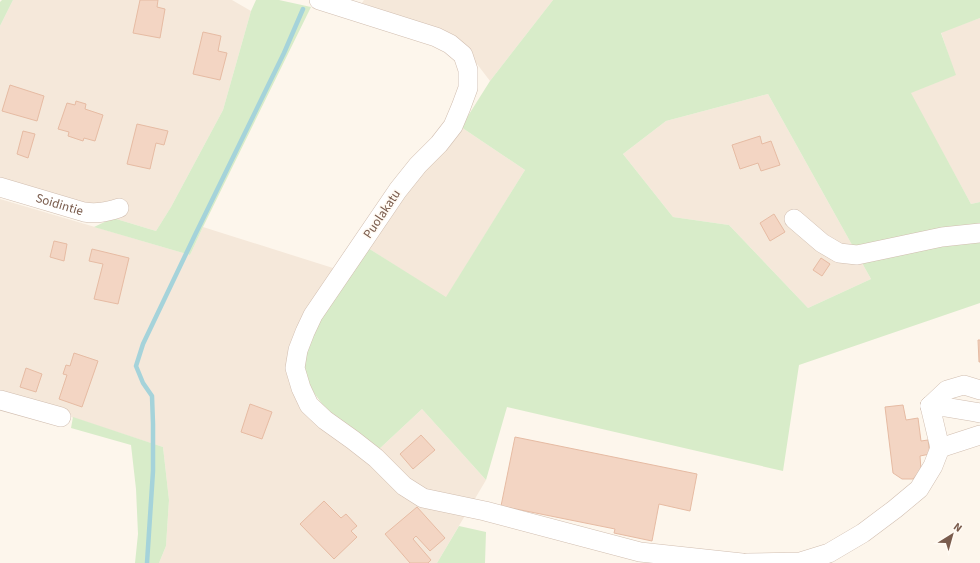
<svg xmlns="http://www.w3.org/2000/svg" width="980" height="563" font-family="'Source Sans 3',sans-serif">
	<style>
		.residential { fill: #f5e8da }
		.green { fill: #d8ecc9; fill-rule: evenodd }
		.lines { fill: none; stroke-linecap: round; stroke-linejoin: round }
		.stream { stroke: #a5d3da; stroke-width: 4.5 }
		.building { fill: #f3d5c3; stroke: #e6bba3 }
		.minor-casing { stroke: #d1beb0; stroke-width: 20 }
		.minor { stroke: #fff; stroke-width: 19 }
		.labels { text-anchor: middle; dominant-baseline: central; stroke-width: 3; stroke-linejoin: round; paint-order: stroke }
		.street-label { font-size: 13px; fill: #7a5c4d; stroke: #fffaf3 }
	</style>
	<rect width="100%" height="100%" fill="#fdf6ec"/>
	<path class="residential" d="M13 0H232L251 11 223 110 171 207 156 231 0 184V26Z
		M364 0H553L490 81 477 64 442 31 362 3Z
		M980 18V202L971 204 910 93 955 75 941 32Z
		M768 94 871 279 808 308 729 225 673 217 623 154 666 121Z
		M461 127 525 170 446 298 368 248 416 180Z
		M0 199 190 255 203 227 333 268 307 314 299 392 377 451 422 409 486 480 437 563H159L166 546 169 500 163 447 0 394Z"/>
	<path class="green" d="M2 0H13L0 26V2Z
		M256 0H279L311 7 203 227 190 255 94 227 113 218 156 231 171 207 223 110 251 11Z
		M553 0H980V18L941 33 956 75 911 93 971 204 980 202V303L799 365 783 471 507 407 486 480 422 409 377 451 328 412 314 393 305 375 303 363 307 348 325 308 368 248 446 297 525 170 461 127 490 81ZM768 94 871 279 808 308 729 225 673 217 623 154 666 121Z
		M73 417 163 447 169 500 166 546 159 563H135L138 534 136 489 131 445 71 428Z
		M459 526 486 532 485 563H437Z"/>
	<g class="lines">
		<path class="stream" d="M147 563 153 471V424L152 396 143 383 136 366 143 344 195 235 284 53 303 9"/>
	</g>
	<path class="building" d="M140 0H158L157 7 165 9 160 38 133 33Z
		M203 32 221 36 218 51 227 53 220 80 193 74Z
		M10 85 44 96 37 121 2 111Z
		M76 101 86 104 85 109 103 115 95 141 84 138 83 141 68 136 69 132 58 129 67 103 75 105Z
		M137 124 168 131 164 145 156 143 150 169 127 164Z
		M23 131 35 134 28 158 17 154Z
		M760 136 762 144 771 141 780 165 761 171 758 163 740 169 732 145Z
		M774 214 785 232 770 241 760 223Z
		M54 241 67 244 64 261 50 257Z
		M92 249 129 258 118 304 94 299 103 264 89 261Z
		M821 258 830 264 822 276 813 270Z
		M978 340H980V362H979Z
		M74 353 98 361 82 407 59 399 67 375 63 374 66 365 70 366Z
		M26 368 42 374 36 392 20 387Z
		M250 404 272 412 262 439 241 432Z
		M903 405 906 420 918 418 921 441 928 440 930 454 920 456 921 470 913 479H902L893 473 885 407Z
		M421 435 435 450 413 469 400 454Z
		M515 437 697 474 690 511 659 504 652 541 614 533 615 529 501 506Z
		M324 501 341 518 346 514 357 526 351 531 357 537 334 559 300 524Z
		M417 507 445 538 430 551 416 536 413 539 431 560 428 563H410L385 534Z"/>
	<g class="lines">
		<defs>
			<g id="minor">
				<path d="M319 0 436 37 450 44 463 55 468 70V88L461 107 453 126 439 144 418 165 398 190 313 315 305 332 298 350 295 368 301 388 309 405 325 420 353 440 376 458 404 486 423 498 485 511 640 552 742 563"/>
				<path id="s1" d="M0 187 84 212C97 214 106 212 119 208"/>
				<path d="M794 219 822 243 839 253 857 255 942 237 980 233"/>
				<path d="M0 400 61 417"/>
				<path d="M930 406 947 390 964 385 980 390"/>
				<path d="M930 406 945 407 975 412 980 413"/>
				<path d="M940 448 980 435"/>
				<path d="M747 563 800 562 829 553 863 533 895 509 919 489 933 466 940 448 930 406"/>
			</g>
		</defs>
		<use href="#minor" class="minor-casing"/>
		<use href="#minor" class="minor"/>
	</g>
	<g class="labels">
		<g class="street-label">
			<text stroke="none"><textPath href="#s1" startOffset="62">Soidintie</textPath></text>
			<text transform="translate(382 214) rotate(-56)">Puolakatu</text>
		</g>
	</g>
	<g transform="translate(952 535) rotate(37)" stroke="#fffaf3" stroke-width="3" paint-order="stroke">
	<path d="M0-3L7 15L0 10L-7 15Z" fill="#7a5c4d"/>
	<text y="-6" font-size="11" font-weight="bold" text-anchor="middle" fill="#7a5c4d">N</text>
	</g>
</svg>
